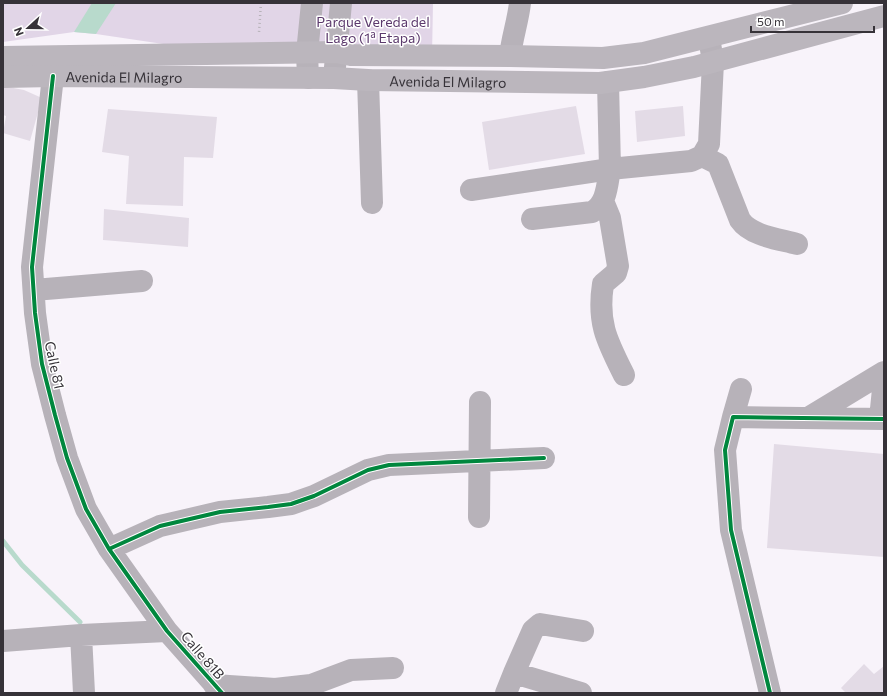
<svg xmlns="http://www.w3.org/2000/svg" width="887" height="696" font-family="Commissioner,sans-serif">
	<style>
		.green { fill: #e1d5e7 }
		.water { fill: #b8dacc }
		.lines { fill: none; stroke-linecap: round; stroke-linejoin: round }
		.stream { stroke: #b8dacc; stroke-width: 5 }
		.building { fill: #e3dbe6 }
		.path { stroke: #b6b2b8; stroke-width: 2.5; stroke-dasharray: 1 3; stroke-linecap: butt }
		.minor { stroke: #b7b2b9; stroke-width: 22 }
		.major { stroke: #bbb6bd; stroke-width: 22 }
		.cycleway-casing { stroke: #fff; stroke-width: 6 }
		.cycleway { stroke: #00873e; stroke-width: 4 }
		.labels { text-anchor: middle; dominant-baseline: central; stroke-width: 3; stroke-linejoin: round; paint-order: stroke }
		.park-label { font-size: 14px; fill: #5c3a6d; stroke: #fff }
		.street-label { font-size: 14px; fill: #363238; stroke: #fff }
	</style>
	<rect width="100%" height="100%" fill="#f8f3fa"/>
	<path class="green" d="M3 3H433L432 56 224 53 96 34 74 32 3 42Z"/>
	<path class="water" d="M92 3H116L96 34 74 32Z"/>
	<g class="lines">
		<path class="stream" d="M3 541 22 565 80 622"/>
	</g>
	<path class="building" d="M3 86 24 90 42 98 30 141 3 133 6 116 3 115Z
		M576 106 585 154 489 170 482 122Z
		M683 106 685 136 637 142 635 111Z
		M108 109 217 117 213 158 184 157 183 206 126 204 129 156 102 152Z
		M104 209 189 218 188 247 103 240Z
		M774 444 884 454V557L767 548Z
		M864 664 874 674 884 666V693H846L841 688Z"/>
	<g class="lines">
		<path class="path" d="M261 3 259 32H261"/>
		<path class="minor" d="M510 56C512 38 518 21 520 3
			M53 76 32 267 35 313 42 364 55 415 67 458 86 509 109 549 167 631 222 693
			M308 78 307 53 312 3
			M334 78 341 3
			M368 80 372 203
			M608 82 610 169 691 161 702 156 709 144 713 62 709 37
			M702 156 718 164 740 220C751 236 779 239 797 244
			M471 190 610 169C607 185 607 204 592 212L532 219
			M603 201 610 218 618 266 616 273 603 284C597 323 607 341 624 375
			M34 290 142 281
			M733 417 741 389
			M808 418 884 372
			M880 419 884 379
			M479 517 480 402
			M109 549 160 526 220 512 268 507 291 504 314 496 368 470 389 465 544 458
			M81 635 84 693
			M3 641 81 635 167 631
			M514 673 533 630 540 624 583 631
			M214 685 275 689 311 685 351 670 393 668
			M506 693 514 673 581 693
			M770 693 731 530 725 450 733 417 884 419"/>
		<g class="major">
			<path d="M3 57 337 52 351 55 510 56 603 58 644 53 842 3"/>
			<path id="s1" d="M3 77 53 76 334 78 368 80 600 83 644 77 694 67 884 16"/>
		</g>
		<defs>
			<path id="cycleway" d="M53 76 32 267 35 313 42 364 55 415 67 458 86 509 109 549 167 631 222 693
				M109 549 160 526 220 512 268 507 291 504 314 496 368 470 389 465 544 458
				M770 693 731 530 725 450 733 417 884 419"/>
		</defs>
		<use href="#cycleway" class="cycleway-casing"/>
		<use href="#cycleway" class="cycleway"/>
	</g>
	<g class="labels">
		<g class="park-label">
			<text x="373" y="21">Parque Vereda del<tspan x="373" dy="16">Lago (1ª Etapa)</tspan></text>
		</g>
		<g class="street-label">
			<text stroke="none"><textPath href="#s1" startOffset="121">Avenida El Milagro</textPath></text>
			<text stroke="none"><textPath href="#s1" startOffset="445">Avenida El Milagro</textPath></text>
			<text transform="translate(55 365) rotate(78)">Calle 81</text>
			<text transform="translate(203 655) rotate(49)">Calle 81B</text>
		</g>
	</g>
	<rect width="887" height="696" fill="none" stroke="#363238" stroke-width="8"/>
	<g transform="translate(28 28) rotate(249)" stroke="#ffffff" stroke-width="3" paint-order="stroke">
	<path d="M0-3L7 15L0 10L-7 15Z" fill="#363238"/>
	<text y="-6" font-size="11" font-weight="bold" text-anchor="middle" fill="#363238">N</text>
	</g>
	<path d="M751 26v6h123v-6" fill="none" stroke="#363238" stroke-width="2"/>
	<text x="757" y="26" font-size="12" fill="#363238" stroke="#ffffff" stroke-width="3" paint-order="stroke">50 m</text>
</svg>
